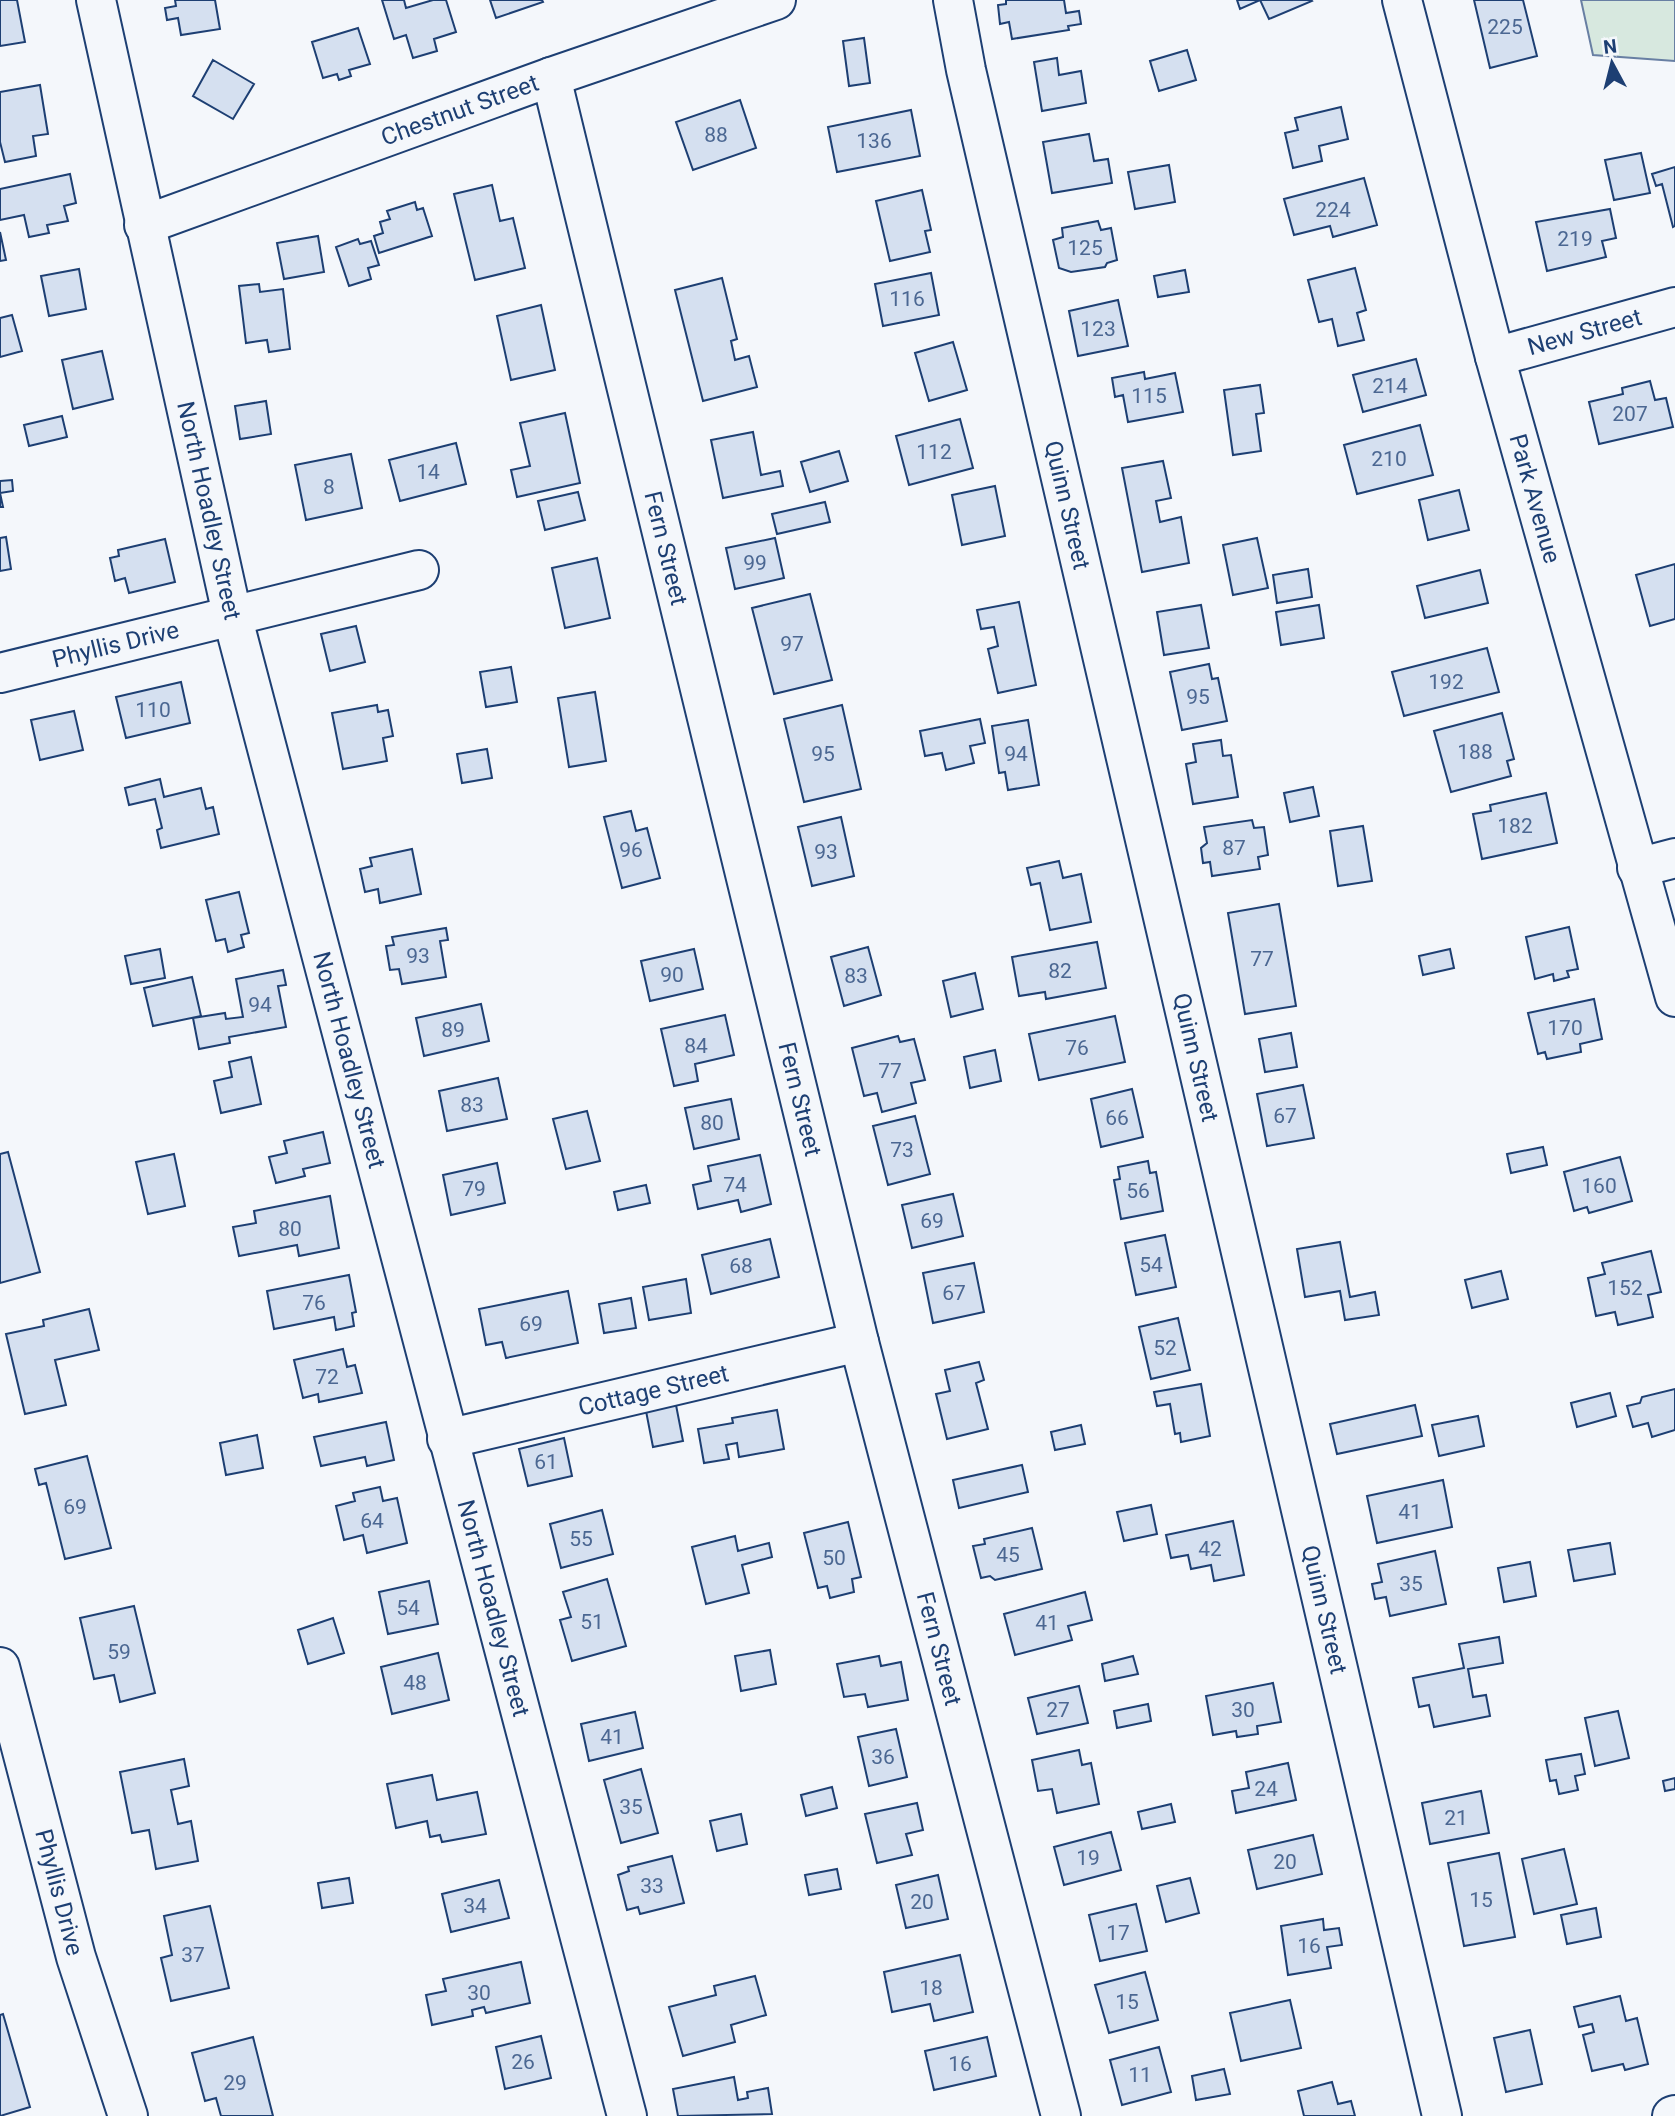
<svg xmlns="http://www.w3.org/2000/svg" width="1675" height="2116" font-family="Roboto,sans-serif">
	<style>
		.green { fill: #d7e8df; stroke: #687fa3; stroke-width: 2 }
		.building { fill: #d5e0f0; stroke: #1d3f73; stroke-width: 2 }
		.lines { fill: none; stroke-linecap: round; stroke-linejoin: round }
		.minor-casing { stroke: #1d3f73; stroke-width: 42 }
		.minor { stroke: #f4f7fb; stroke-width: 38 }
		.labels { text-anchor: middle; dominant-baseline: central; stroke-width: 5; stroke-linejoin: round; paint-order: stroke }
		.number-label { font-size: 21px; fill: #4b6792 }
		.street-label { font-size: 24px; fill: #1d3f73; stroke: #f4f7fb }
	</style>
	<rect width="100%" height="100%" fill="#f4f7fb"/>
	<path class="green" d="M1581 0H1675V61L1593 55Z"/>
	<path class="building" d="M0 0H17L25 42 0 46Z
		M175 0H215L220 29 181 35 178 18 167 20 165 8 176 6Z
		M382 0H404L406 8 433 0H446L456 32 434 39 437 51 413 58 406 35 394 39Z
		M490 0H542L543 2 496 18Z
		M1006 0H1064L1066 13 1079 11 1081 24 1068 26 1069 30 1012 39 1009 22 1000 24 998 5 1006 4Z
		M1237 0H1260L1240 9Z
		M1260 0H1311L1312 1 1269 19Z
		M1474 0H1523L1537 56 1490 68Z
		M358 28 370 64 349 70 351 76 339 80 337 74 323 78 312 42Z
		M864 38 870 83 849 86 843 41Z
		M1187 50 1196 80 1159 91 1150 61Z
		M1057 58 1059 75 1081 71 1086 103 1042 111 1034 62Z
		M213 60 254 84 233 119 193 96Z
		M40 85 48 134 33 136 36 156 5 162 0 142V92Z
		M740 100 756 148 693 170 676 122Z
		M1341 107 1348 139 1319 146 1322 161 1293 168 1285 133 1298 130 1295 118Z
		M911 110 920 156 837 172 828 127Z
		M1089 134 1094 161 1108 159 1112 183 1052 193 1043 142Z
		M1641 153 1650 193 1614 200 1605 160Z
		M1169 165 1175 202 1135 209 1128 172Z
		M1675 167V226L1673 227 1662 184 1656 186 1652 174Z
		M70 174 76 203 64 206 68 221 47 225 49 233 29 237 24 215 0 220V189Z
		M1364 178 1377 225 1333 237 1330 226 1294 235 1284 199Z
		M492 185 500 221 513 218 525 268 475 280 454 194Z
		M922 190 931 230 925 231 930 252 890 261 876 201Z
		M415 202 417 210 423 208 432 236 379 253 374 236 383 233 380 222 390 219 387 211Z
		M1610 209 1616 238 1602 241 1606 257 1547 271 1536 222Z
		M1098 221 1101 230 1111 228 1117 260 1107 263 1105 267 1071 272 1059 268 1053 240 1063 237 1062 228Z
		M0 232 6 260 0 261Z
		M318 236 324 272 284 279 277 243Z
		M358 239 360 244 371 241 379 265 368 268 371 279 349 286 336 247Z
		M1355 268 1366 310 1357 313 1364 340 1338 346 1332 319 1319 322 1308 280Z
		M79 269 86 309 49 316 41 276Z
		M1185 270 1189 292 1158 297 1154 276Z
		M931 273 939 315 883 326 875 284Z
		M722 278 737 339 731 341 735 360 749 356 757 387 703 401 675 290Z
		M259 284 260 292 283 289 290 349 269 352 267 340 246 343 239 286Z
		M1118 300 1128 346 1078 356 1069 311Z
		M541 305 555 370 511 380 497 316Z
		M12 315 22 351 0 357V318Z
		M953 342 967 390 929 401 915 353Z
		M102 351 113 399 73 409 62 360Z
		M1416 359 1426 395 1363 412 1353 375Z
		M1144 372 1145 379 1175 373 1183 412 1128 422 1123 395 1115 397 1112 378Z
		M1650 381 1655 400 1666 398 1673 427 1599 444 1589 402 1623 394 1622 388Z
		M1260 385 1264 413 1256 414 1261 451 1233 455 1224 390Z
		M266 401 271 434 240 439 235 406Z
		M565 413 580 483 517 497 511 470 530 466 520 423Z
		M62 416 67 437 29 446 24 425Z
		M960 419 973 468 909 485 896 436Z
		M1420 425 1433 475 1357 494 1344 445Z
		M753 432 761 475 780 471 783 486 723 498 711 440Z
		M456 443 466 484 400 501 389 460Z
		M839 451 848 481 810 492 801 462Z
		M351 454 362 508 306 520 295 465Z
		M1163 461 1171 498 1156 501 1160 522 1181 517 1189 563 1142 572 1122 468Z
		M12 480 13 491 0 493 3 507H0V481Z
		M995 486 1005 536 962 545 952 495Z
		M1459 490 1469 530 1428 540 1419 500Z
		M578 492 585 520 545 530 538 501Z
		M825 502 830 522 777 534 772 514Z
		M6 537 11 569 0 571V538Z
		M775 538 784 578 735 589 726 548Z
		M1257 538 1268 588 1233 595 1223 545Z
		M165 539 175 582 129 593 125 578 115 581 110 558 119 556 118 550Z
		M597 558 610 618 565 628 552 568Z
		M1675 564V619L1650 626 1636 575Z
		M1308 569 1312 597 1277 603 1273 575Z
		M1480 570 1488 603 1425 618 1417 586Z
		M810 594 832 680 774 694 752 608Z
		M1019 602 1036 685 998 693 988 649 998 646 994 627 981 629 977 610Z
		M1201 605 1209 648 1164 655 1157 612Z
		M1319 605 1324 638 1281 645 1276 612Z
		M356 626 365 662 330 671 321 634Z
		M1487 648 1499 692 1404 716 1392 672Z
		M1209 664 1212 679 1218 678 1227 721 1182 730 1170 672Z
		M511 667 517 702 486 707 480 672Z
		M181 682 190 723 126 738 116 697Z
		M595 692 606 761 569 767 558 698Z
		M377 705 378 712 388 710 393 736 383 738 387 761 343 769 332 713Z
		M842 705 861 789 804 802 784 719Z
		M74 711 83 750 40 760 31 720Z
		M1502 713 1514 759 1507 761 1511 776 1451 792 1434 731Z
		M980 719 985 743 970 746 974 763 946 770 942 753 925 756 920 731Z
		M1028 720 1039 785 1008 790 1005 772 999 773 992 726Z
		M1221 740 1223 756 1231 755 1238 797 1193 804 1186 764 1196 762 1193 744Z
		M487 749 492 778 462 783 457 754Z
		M160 779 164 797 201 788 206 809 213 807 219 834 161 848 157 830 162 828 155 799 129 805 125 788Z
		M1313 787 1319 816 1290 822 1284 793Z
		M1546 793 1557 843 1482 859 1473 814 1491 811 1490 805Z
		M631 811 636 831 647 828 660 878 622 888 604 817Z
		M841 817 854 876 812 886 798 827Z
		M1252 820 1254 828 1264 827 1268 855 1258 857 1260 869 1212 876 1210 862 1203 863 1201 848 1207 843 1204 827Z
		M1363 826 1372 881 1338 886 1330 831Z
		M412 849 421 894 380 903 378 889 365 892 360 869 372 866 370 858Z
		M1059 861 1063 878 1081 874 1091 922 1050 930 1040 883 1031 885 1027 868Z
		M239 892 249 933 241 935 244 947 228 952 225 939 216 941 206 900Z
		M1279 904 1296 1006 1245 1014 1228 913Z
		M1569 927 1578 969 1567 971 1569 977 1554 981 1553 974 1535 979 1526 937Z
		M446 928 448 940 440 941 446 977 402 984 399 969 390 970 386 946 394 945 392 937Z
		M1097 942 1106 988 1046 999 1045 992 1019 996 1012 957Z
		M868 947 881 995 844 1006 831 957Z
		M160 949 165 978 131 984 125 956Z
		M694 949 703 989 650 1001 641 961Z
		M1450 949 1454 968 1423 975 1419 956Z
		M283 970 286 985 278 986 286 1027 229 1037 230 1043 199 1049 193 1018 225 1013 226 1019 243 1017 236 979Z
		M975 973 983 1009 951 1017 943 981Z
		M192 977 201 1016 153 1026 144 988Z
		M1594 999 1602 1039 1580 1044 1581 1052 1547 1059 1545 1052 1538 1054 1528 1013Z
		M481 1004 489 1041 424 1056 416 1018Z
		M725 1015 734 1055 695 1064 698 1081 674 1086 661 1029Z
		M1115 1016 1125 1062 1039 1080 1029 1034Z
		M1291 1033 1297 1067 1265 1072 1259 1039Z
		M898 1036 900 1042 914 1039 925 1080 911 1083 916 1103 882 1112 877 1093 864 1096 852 1048Z
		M995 1050 1001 1081 970 1088 964 1057Z
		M251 1057 261 1104 221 1113 214 1081 232 1077 229 1062Z
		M498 1078 507 1119 447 1131 439 1091Z
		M1303 1085 1314 1138 1267 1146 1257 1094Z
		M1132 1089 1143 1137 1101 1147 1091 1099Z
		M731 1099 739 1139 694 1149 685 1108Z
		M587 1111 600 1161 566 1169 553 1119Z
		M915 1116 930 1174 888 1185 873 1126Z
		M323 1132 330 1163 303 1169 305 1176 276 1183 269 1157 287 1153 284 1141Z
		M1543 1147 1547 1165 1511 1173 1507 1154Z
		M8 1152 40 1272 0 1283V1154Z
		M174 1154 185 1206 148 1214 136 1162Z
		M760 1155 771 1204 741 1212 738 1200 698 1209 693 1185 711 1181 708 1166Z
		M1620 1157 1632 1201 1589 1213 1587 1207 1574 1211 1564 1172Z
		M1148 1161 1150 1173 1156 1172 1163 1211 1121 1219 1114 1180 1120 1179 1118 1167Z
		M497 1163 505 1203 451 1215 443 1175Z
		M646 1185 650 1203 618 1210 614 1192Z
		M953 1194 963 1236 912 1248 902 1205Z
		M330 1196 339 1248 299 1256 297 1245 239 1256 233 1227 256 1223 254 1211Z
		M1165 1235 1176 1287 1136 1295 1125 1243Z
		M770 1239 779 1277 711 1294 702 1255Z
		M1340 1242 1350 1297 1375 1292 1379 1315 1345 1320 1340 1291 1305 1297 1297 1249Z
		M1651 1251 1661 1292 1648 1295 1653 1317 1618 1325 1615 1312 1596 1316 1588 1278 1605 1274 1602 1263Z
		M974 1263 984 1312 933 1323 923 1273Z
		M1501 1271 1508 1299 1472 1308 1465 1280Z
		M349 1275 356 1312 352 1313 354 1326 336 1330 334 1317 274 1329 267 1291Z
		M686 1279 691 1313 649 1320 643 1287Z
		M568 1291 578 1343 506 1358 502 1342 486 1345 479 1309Z
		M631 1298 636 1328 604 1333 599 1304Z
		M89 1309 99 1350 55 1360 66 1405 25 1414 6 1334 44 1326 43 1320Z
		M1178 1318 1190 1370 1151 1379 1139 1327Z
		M343 1349 347 1367 355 1365 362 1393 319 1402 318 1394 303 1398 294 1360Z
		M979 1362 984 1380 976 1383 988 1429 947 1439 936 1394 950 1391 945 1370Z
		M1201 1384 1210 1436 1181 1442 1180 1433 1175 1434 1170 1404 1157 1406 1154 1392Z
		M1675 1389V1430L1652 1437 1648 1423 1633 1427 1627 1406 1640 1403 1642 1397Z
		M1610 1393 1616 1416 1577 1427 1571 1403Z
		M676 1405 683 1441 653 1447 646 1411Z
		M1415 1405 1422 1436 1337 1454 1330 1424Z
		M777 1410 784 1449 739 1457 737 1443 726 1445 729 1459 704 1463 698 1429 733 1423 732 1418Z
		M1478 1416 1484 1446 1439 1456 1432 1425Z
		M386 1422 394 1460 367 1466 365 1457 321 1466 314 1437Z
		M1081 1425 1085 1444 1055 1450 1051 1432Z
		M257 1435 263 1468 226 1475 220 1443Z
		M564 1438 572 1476 528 1486 519 1449Z
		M87 1456 111 1548 65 1559 46 1483 39 1485 35 1469Z
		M1022 1465 1028 1492 959 1508 953 1480Z
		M1443 1480 1452 1527 1377 1543 1367 1496Z
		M380 1487 383 1501 397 1498 407 1543 367 1553 363 1535 344 1540 336 1506 355 1501 353 1493Z
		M1151 1505 1157 1534 1124 1541 1117 1512Z
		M602 1510 613 1554 561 1568 550 1524Z
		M1233 1521 1244 1575 1214 1581 1211 1565 1191 1569 1188 1555 1171 1558 1166 1535Z
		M848 1522 861 1577 852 1579 854 1592 830 1598 827 1586 818 1588 804 1533Z
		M1032 1528 1042 1569 995 1580 990 1576 981 1578 973 1546 985 1544 984 1539Z
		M735 1536 738 1551 769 1543 772 1557 742 1565 749 1593 706 1604 692 1547Z
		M1610 1543 1615 1574 1574 1581 1568 1550Z
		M1435 1551 1446 1604 1390 1616 1386 1597 1375 1599 1372 1584 1382 1582 1378 1564Z
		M1530 1562 1536 1596 1504 1602 1498 1568Z
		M607 1579 626 1646 572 1661 560 1620 571 1617 563 1592Z
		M429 1581 438 1624 388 1634 379 1592Z
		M1085 1592 1092 1620 1068 1626 1072 1640 1015 1655 1004 1614Z
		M134 1606 155 1693 120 1702 114 1675 94 1679 80 1618Z
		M333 1618 344 1653 308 1664 298 1630Z
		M1499 1637 1503 1663 1468 1669 1473 1697 1486 1695 1490 1716 1434 1727 1429 1705 1419 1707 1413 1678 1464 1668 1459 1644Z
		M770 1650 776 1684 741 1691 735 1656Z
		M438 1653 449 1700 392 1714 381 1667Z
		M879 1656 881 1666 901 1662 908 1700 868 1707 865 1694 844 1697 837 1664Z
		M1133 1656 1138 1674 1105 1681 1102 1664Z
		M1273 1683 1281 1722 1257 1726 1258 1734 1237 1737 1236 1731 1213 1735 1206 1696Z
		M1079 1686 1088 1723 1037 1734 1028 1698Z
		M1148 1704 1151 1721 1117 1728 1114 1711Z
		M1618 1711 1629 1758 1595 1766 1585 1718Z
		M635 1712 643 1748 589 1761 581 1724Z
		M896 1729 907 1777 869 1786 858 1737Z
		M1079 1750 1082 1765 1091 1763 1099 1804 1057 1813 1052 1789 1038 1791 1032 1760Z
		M1581 1754 1585 1774 1575 1776 1578 1790 1559 1794 1556 1780 1550 1781 1546 1760Z
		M184 1759 189 1786 171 1790 178 1824 191 1821 198 1861 156 1869 149 1830 132 1833 120 1772Z
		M1288 1763 1296 1800 1236 1813 1232 1791 1249 1788 1246 1772Z
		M641 1769 658 1833 621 1843 604 1780Z
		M432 1775 437 1800 477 1792 486 1834 442 1842 440 1835 430 1837 427 1821 396 1828 387 1784Z
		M1675 1778V1789L1665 1791 1663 1781Z
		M832 1787 837 1808 806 1816 801 1795Z
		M1481 1791 1489 1833 1430 1844 1422 1803Z
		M917 1803 923 1830 906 1834 912 1855 877 1863 865 1814Z
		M1171 1804 1175 1822 1142 1829 1138 1812Z
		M741 1814 747 1844 717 1851 710 1821Z
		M1111 1832 1121 1870 1064 1885 1054 1847Z
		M1313 1835 1322 1874 1257 1889 1248 1850Z
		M1564 1849 1577 1904 1534 1914 1522 1859Z
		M1499 1853 1515 1937 1464 1946 1448 1863Z
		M672 1856 684 1903 640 1914 638 1907 627 1910 618 1875 629 1871 628 1867Z
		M837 1869 841 1889 809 1895 805 1875Z
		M938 1875 948 1919 906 1928 896 1885Z
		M349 1878 353 1903 322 1908 318 1883Z
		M1190 1878 1199 1913 1166 1922 1157 1886Z
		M499 1880 509 1918 451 1932 442 1894Z
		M1136 1904 1147 1951 1100 1961 1089 1915Z
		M210 1906 229 1988 171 2001 161 1958 172 1955 164 1916Z
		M1596 1908 1601 1937 1567 1944 1561 1915Z
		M1323 1919 1324 1930 1339 1928 1342 1945 1327 1947 1331 1968 1288 1975 1281 1926Z
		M960 1955 973 2012 934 2021 930 2004 892 2012 884 1972Z
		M521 1962 530 2003 486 2013 484 2007 472 2010 473 2016 432 2025 426 1995 446 1991 443 1979Z
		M1145 1972 1158 2020 1109 2033 1095 1985Z
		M755 1976 766 2015 731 2025 735 2042 683 2056 669 2007 716 1995 714 1986Z
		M1620 1996 1626 2021 1637 2018 1648 2064 1625 2070 1623 2064 1592 2071 1583 2035 1594 2032 1592 2024 1579 2027 1574 2007Z
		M1290 2000 1301 2048 1241 2061 1230 2013Z
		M3 2014 30 2107 0 2116V2015Z
		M1530 2030 1542 2084 1506 2092 1494 2038Z
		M541 2036 551 2078 505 2089 496 2047Z
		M253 2037 273 2116H221L216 2098 205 2101 192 2053Z
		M987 2037 996 2076 934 2090 925 2051Z
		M1159 2047 1171 2092 1122 2105 1110 2060Z
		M1224 2069 1230 2094 1196 2100 1192 2076Z
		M734 2077 738 2100 748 2098 747 2092 768 2088 772 2114 678 2116 673 2089Z
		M1332 2082 1338 2104 1351 2101 1355 2116H1304L1298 2091Z"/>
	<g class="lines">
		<defs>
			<g id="minor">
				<path id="s1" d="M96 0 233 619 627 2116"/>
				<path id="s2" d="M953 0 966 70 1442 2116"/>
				<path id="s3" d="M1402 0 1495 357 1675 997"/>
				<path id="s4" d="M551 77 859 1342 1061 2116"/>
				<path id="s5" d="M144 225 551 77 776 0"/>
				<path id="s6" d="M1495 357 1675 307"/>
				<path id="s7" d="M0 673 419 570"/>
				<path d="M1637 868 1675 858"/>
				<path id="s8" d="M447 1439 859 1342"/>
				<path id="s9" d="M0 1667 76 1957 128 2116"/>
				<path d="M1672 2116 1675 2115"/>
			</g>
		</defs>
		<use href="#minor" class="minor-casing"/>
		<use href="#minor" class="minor"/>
	</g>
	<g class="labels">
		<g class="number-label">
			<text x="1505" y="27">225</text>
			<text x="716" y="135">88</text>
			<text x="874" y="141">136</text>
			<text x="1333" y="210">224</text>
			<text x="1575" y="239">219</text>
			<text x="1085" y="248">125</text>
			<text x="907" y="299">116</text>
			<text x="1098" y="329">123</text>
			<text x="1390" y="386">214</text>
			<text x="1149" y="396">115</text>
			<text x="1630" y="414">207</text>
			<text x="934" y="452">112</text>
			<text x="1389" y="459">210</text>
			<text x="428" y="472">14</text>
			<text x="329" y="487">8</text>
			<text x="755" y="563">99</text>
			<text x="792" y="644">97</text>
			<text x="1446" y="682">192</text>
			<text x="1198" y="697">95</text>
			<text x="153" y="710">110</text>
			<text x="1475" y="752">188</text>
			<text x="823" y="754">95</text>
			<text x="1016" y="754">94</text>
			<text x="1515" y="826">182</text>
			<text x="1234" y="848">87</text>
			<text x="631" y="850">96</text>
			<text x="826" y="852">93</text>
			<text x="418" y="956">93</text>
			<text x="1262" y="959">77</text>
			<text x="1060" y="971">82</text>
			<text x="672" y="975">90</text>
			<text x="856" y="976">83</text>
			<text x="260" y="1005">94</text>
			<text x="1565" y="1028">170</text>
			<text x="453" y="1030">89</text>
			<text x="696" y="1046">84</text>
			<text x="1077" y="1048">76</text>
			<text x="890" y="1071">77</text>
			<text x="472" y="1105">83</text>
			<text x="1285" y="1116">67</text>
			<text x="1117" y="1118">66</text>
			<text x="712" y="1123">80</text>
			<text x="902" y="1150">73</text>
			<text x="735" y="1185">74</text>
			<text x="1599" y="1186">160</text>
			<text x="474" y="1189">79</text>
			<text x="1138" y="1191">56</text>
			<text x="932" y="1221">69</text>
			<text x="290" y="1229">80</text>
			<text x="1151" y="1265">54</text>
			<text x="741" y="1266">68</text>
			<text x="1625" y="1288">152</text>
			<text x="954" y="1293">67</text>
			<text x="314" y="1303">76</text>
			<text x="531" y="1324">69</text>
			<text x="1165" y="1348">52</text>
			<text x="327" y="1377">72</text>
			<text x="546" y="1462">61</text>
			<text x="75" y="1507">69</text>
			<text x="1410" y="1512">41</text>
			<text x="372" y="1521">64</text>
			<text x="581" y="1539">55</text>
			<text x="1210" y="1549">42</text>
			<text x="1008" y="1555">45</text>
			<text x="834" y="1558">50</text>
			<text x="1411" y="1584">35</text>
			<text x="408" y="1608">54</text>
			<text x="592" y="1622">51</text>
			<text x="1047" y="1623">41</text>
			<text x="119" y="1652">59</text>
			<text x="415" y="1683">48</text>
			<text x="1058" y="1710">27</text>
			<text x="1243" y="1710">30</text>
			<text x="612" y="1737">41</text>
			<text x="883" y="1757">36</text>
			<text x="1266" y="1789">24</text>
			<text x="631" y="1807">35</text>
			<text x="1456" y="1818">21</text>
			<text x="1088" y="1858">19</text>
			<text x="1285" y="1862">20</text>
			<text x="652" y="1886">33</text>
			<text x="1481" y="1900">15</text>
			<text x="922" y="1902">20</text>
			<text x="475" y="1906">34</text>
			<text x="1118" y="1933">17</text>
			<text x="1309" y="1946">16</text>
			<text x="193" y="1955">37</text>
			<text x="931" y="1988">18</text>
			<text x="479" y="1993">30</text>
			<text x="1127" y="2002">15</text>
			<text x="523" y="2062">26</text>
			<text x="960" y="2064">16</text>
			<text x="1140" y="2075">11</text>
			<text x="235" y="2083">29</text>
		</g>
		<g class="street-label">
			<text stroke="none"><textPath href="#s5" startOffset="336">Chestnut Street</textPath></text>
			<text stroke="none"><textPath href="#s6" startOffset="93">New Street</textPath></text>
			<text stroke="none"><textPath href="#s3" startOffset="516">Park Avenue</textPath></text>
			<text stroke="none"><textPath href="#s2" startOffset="518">Quinn Street</textPath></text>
			<text stroke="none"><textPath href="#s1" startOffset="523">North Hoadley Street</textPath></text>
			<text stroke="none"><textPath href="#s4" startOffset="485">Fern Street</textPath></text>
			<text stroke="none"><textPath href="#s7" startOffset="119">Phyllis Drive</textPath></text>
			<text stroke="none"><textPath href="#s2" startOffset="1085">Quinn Street</textPath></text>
			<text stroke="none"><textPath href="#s1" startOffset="1090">North Hoadley Street</textPath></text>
			<text stroke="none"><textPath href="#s4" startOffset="1052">Fern Street</textPath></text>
			<text stroke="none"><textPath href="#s8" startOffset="212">Cottage Street</textPath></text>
			<text stroke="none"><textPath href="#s1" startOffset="1657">North Hoadley Street</textPath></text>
			<text stroke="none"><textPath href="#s2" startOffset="1652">Quinn Street</textPath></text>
			<text stroke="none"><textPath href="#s4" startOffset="1619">Fern Street</textPath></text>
			<text stroke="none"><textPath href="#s9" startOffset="233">Phyllis Drive</textPath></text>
		</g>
	</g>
	<g transform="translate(1612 63) rotate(353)" stroke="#f4f7fb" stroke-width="5" paint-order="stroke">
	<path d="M0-5L12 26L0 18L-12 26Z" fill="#1d3f73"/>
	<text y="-10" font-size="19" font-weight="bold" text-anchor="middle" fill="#1d3f73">N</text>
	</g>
</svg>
